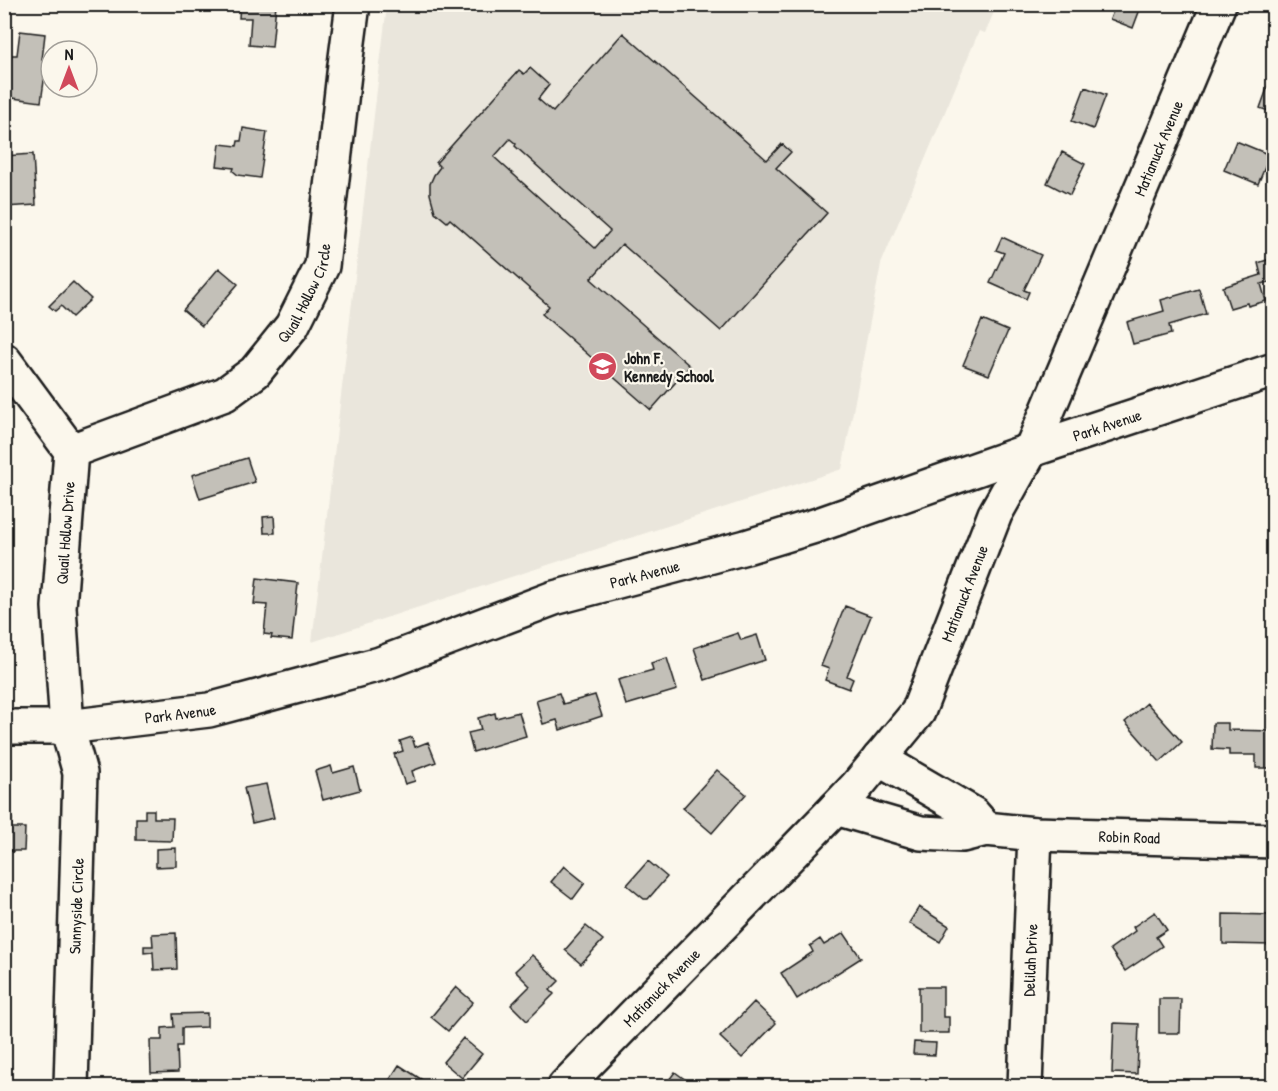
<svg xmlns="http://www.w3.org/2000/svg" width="1278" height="1091" font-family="'Patrick Hand',sans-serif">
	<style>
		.built { fill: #eae6dc }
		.building { fill: #c3c0b8; stroke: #1c1c1c; stroke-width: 1.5; fill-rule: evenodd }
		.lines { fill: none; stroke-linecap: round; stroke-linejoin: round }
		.minor-casing { stroke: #1c1c1c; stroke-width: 38 }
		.major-casing { stroke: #1c1c1c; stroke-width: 38 }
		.minor { stroke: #fbf7ec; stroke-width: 33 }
		.major { stroke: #fbf7ec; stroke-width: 33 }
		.labels { text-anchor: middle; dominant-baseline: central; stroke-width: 4.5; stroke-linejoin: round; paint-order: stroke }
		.street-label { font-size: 16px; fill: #1c1c1c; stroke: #fbf7ec }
		.poi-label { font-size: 16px; font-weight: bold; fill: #1c1c1c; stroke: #fbf7ec; text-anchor: start }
	</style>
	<rect width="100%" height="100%" fill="#fbf7ec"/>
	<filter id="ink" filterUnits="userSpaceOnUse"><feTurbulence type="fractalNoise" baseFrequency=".0167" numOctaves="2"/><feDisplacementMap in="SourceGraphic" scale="12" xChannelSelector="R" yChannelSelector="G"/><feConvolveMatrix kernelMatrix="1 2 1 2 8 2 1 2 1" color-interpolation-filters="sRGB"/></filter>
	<g filter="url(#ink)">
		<path class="built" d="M387 5H997L985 33 979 31 881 264 842 469 312 642Z"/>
		<path class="building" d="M240 4H276L272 47 249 45 251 18H239Z
			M1116 4H1142L1133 28 1110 19Z
			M20 31 45 34 42 60H47L41 102 6 97 11 55H17Z
			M623 33 767 160 782 144 791 152 776 168 827 213 721 331 622 244 591 279 690 366 651 410 542 314 549 306 450 219 447 222 435 212 430 194V184L434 175 440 167 436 163 519 70 524 74 530 68 549 85 538 99 553 112ZM510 139 516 144 515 146 610 231 595 248 494 157Z
			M1272 75H1274V113L1260 108Z
			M1085 87 1106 95 1093 129 1072 121Z
			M243 128 267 132 260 178 238 175 233 171 234 168 217 166 220 144 237 146 238 141H241Z
			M1236 141 1270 155 1258 184 1224 170Z
			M1062 152 1085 164 1070 195 1047 183Z
			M33 154 36 205 4 207V156Z
			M1002 237 1041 255 1024 290 1029 292 1026 299 990 283 1004 253 996 250Z
			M1270 259 1274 271V281L1261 284 1266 301 1248 306 1247 303 1230 308 1223 287 1261 275 1258 263Z
			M219 268 238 284 202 326 183 310Z
			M73 282 91 299 72 317 61 306 55 311 49 306Z
			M1199 289 1206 314 1169 325 1171 334 1133 344 1127 322 1164 311 1161 300Z
			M982 320 1008 331 989 375 963 365Z
			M247 458 255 482 200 499 192 475Z
			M274 516 275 533H264L263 517Z
			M257 578 298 583 292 640 271 638 272 635 264 634 267 605 254 604Z
			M845 606 871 616 847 676 853 679 849 689 825 680 829 669 821 666Z
			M738 633 741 640 757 635 765 660 705 680 694 648Z
			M667 658 677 690 626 705 618 680 653 670 651 663Z
			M559 693 563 704 595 695 602 716 560 730 557 720 543 724 536 700Z
			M1147 703 1182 742 1160 762 1125 722Z
			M519 712 526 736 473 752 468 733 481 730 478 718 495 713 496 718Z
			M1213 723H1228V730L1274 731V768H1256V755H1229V750L1212 749Z
			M412 737 415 747 428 742 436 762 412 771 415 781 405 784 394 754 403 751 400 741Z
			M331 766 333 773 354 767 360 790 323 800 315 771Z
			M717 770 746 794 712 833 683 808Z
			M266 784 274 818 252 823 244 788Z
			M145 810H154V818H173L172 841 136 840V818H145Z
			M4 818 12 819 11 828H25L24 851H4Z
			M176 848V866L156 867V849Z
			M648 861 667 877 648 899H644L627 885Z
			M564 866 585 883 573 899 551 882Z
			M919 907 949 926 940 942 909 923Z
			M1155 912 1167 930 1156 937 1162 946 1125 971 1110 949 1135 931 1133 927Z
			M1223 914 1274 915V945L1223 944Z
			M586 926 603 940 581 964 565 950Z
			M176 933 177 969 154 970 153 952 144 953V946H153L152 934Z
			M844 933 861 958 797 999 781 973 813 952 810 946 820 939 824 945Z
			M4 947H7L8 982 4 983Z
			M532 955 559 981 550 990 554 994 527 1021 511 1005 530 986 515 971Z
			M456 987 473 1002 448 1031 431 1017Z
			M919 987H943V1017H949V1033H919Z
			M1159 999H1181L1180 1033H1159Z
			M754 1002 776 1023 742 1058 720 1037Z
			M207 1013V1027L182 1028V1046H177L178 1072 151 1073 150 1040H162V1028L174 1027 173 1014Z
			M1114 1023 1139 1024 1137 1074 1112 1073Z
			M463 1038 482 1054 462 1078 443 1062Z
			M914 1042 936 1043 935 1055 913 1054Z
			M399 1065 430 1085 429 1086H391L387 1084Z
			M675 1072 694 1086H668L665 1085Z"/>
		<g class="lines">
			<defs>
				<g id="minor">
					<path d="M4 360 71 451 59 607 67 727 80 773 71 1086"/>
					<path id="s1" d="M71 451 225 394 255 372 292 326 322 266 345 65 353 4"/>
					<path d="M879 759 973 814 986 829"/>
					<path id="s2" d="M836 808 921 833 962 835 986 829 1035 834 1274 841"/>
					<path id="s3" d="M565 1086 836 808 856 787 918 712 995 514 1031 450 1219 4"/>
					<path id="s4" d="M1025 1086 1035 834"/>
				</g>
				<g id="major">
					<path id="s5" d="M4 727H67L209 710 380 664 554 598 746 547 818 525 1031 450 1274 370"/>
				</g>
			</defs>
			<use href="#minor" class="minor-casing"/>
			<use href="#major" class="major-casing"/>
			<use href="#minor" class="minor"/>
			<use href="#major" class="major"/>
		</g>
	</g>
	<defs>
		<symbol id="school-disc" viewBox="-11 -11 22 22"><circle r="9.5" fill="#d1495b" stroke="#fbf7ec"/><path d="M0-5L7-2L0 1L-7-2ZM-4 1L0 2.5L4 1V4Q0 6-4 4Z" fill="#fff"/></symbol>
	</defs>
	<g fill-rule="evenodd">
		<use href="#school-disc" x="586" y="350" width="33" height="33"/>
	</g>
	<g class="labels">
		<g class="street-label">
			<text stroke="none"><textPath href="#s3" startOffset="1128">Matianuck Avenue</textPath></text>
			<text stroke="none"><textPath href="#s1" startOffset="296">Quail Hollow Circle</textPath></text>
			<text stroke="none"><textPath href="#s5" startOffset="1149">Park Avenue</textPath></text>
			<text transform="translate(65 533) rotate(-86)">Quail Hollow Drive</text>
			<text stroke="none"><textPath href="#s5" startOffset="663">Park Avenue</textPath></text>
			<text stroke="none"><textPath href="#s3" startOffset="642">Matianuck Avenue</textPath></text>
			<text stroke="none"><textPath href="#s5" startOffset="177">Park Avenue</textPath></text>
			<text stroke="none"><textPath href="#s2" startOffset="298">Robin Road</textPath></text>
			<text transform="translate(76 906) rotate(-88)">Sunnyside Circle</text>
			<text stroke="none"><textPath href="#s4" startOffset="126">Delilah Drive</textPath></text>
			<text stroke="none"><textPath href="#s3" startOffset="138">Matianuck Avenue</textPath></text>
		</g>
		<g class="poi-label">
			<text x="624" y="358">John F.<tspan x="624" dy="18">Kennedy School</tspan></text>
		</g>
	</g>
	<rect width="1278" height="1091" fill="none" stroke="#fbf7ec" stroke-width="24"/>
	<rect x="12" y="12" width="1254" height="1067" fill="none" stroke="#1c1c1c" stroke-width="2" filter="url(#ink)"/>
	<g transform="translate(69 69)"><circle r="28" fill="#fbf7ec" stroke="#a29f99" stroke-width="1.5"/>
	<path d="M0-4.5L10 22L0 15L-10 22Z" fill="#d1495b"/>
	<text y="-9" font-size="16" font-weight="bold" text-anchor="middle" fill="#1c1c1c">N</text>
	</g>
</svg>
